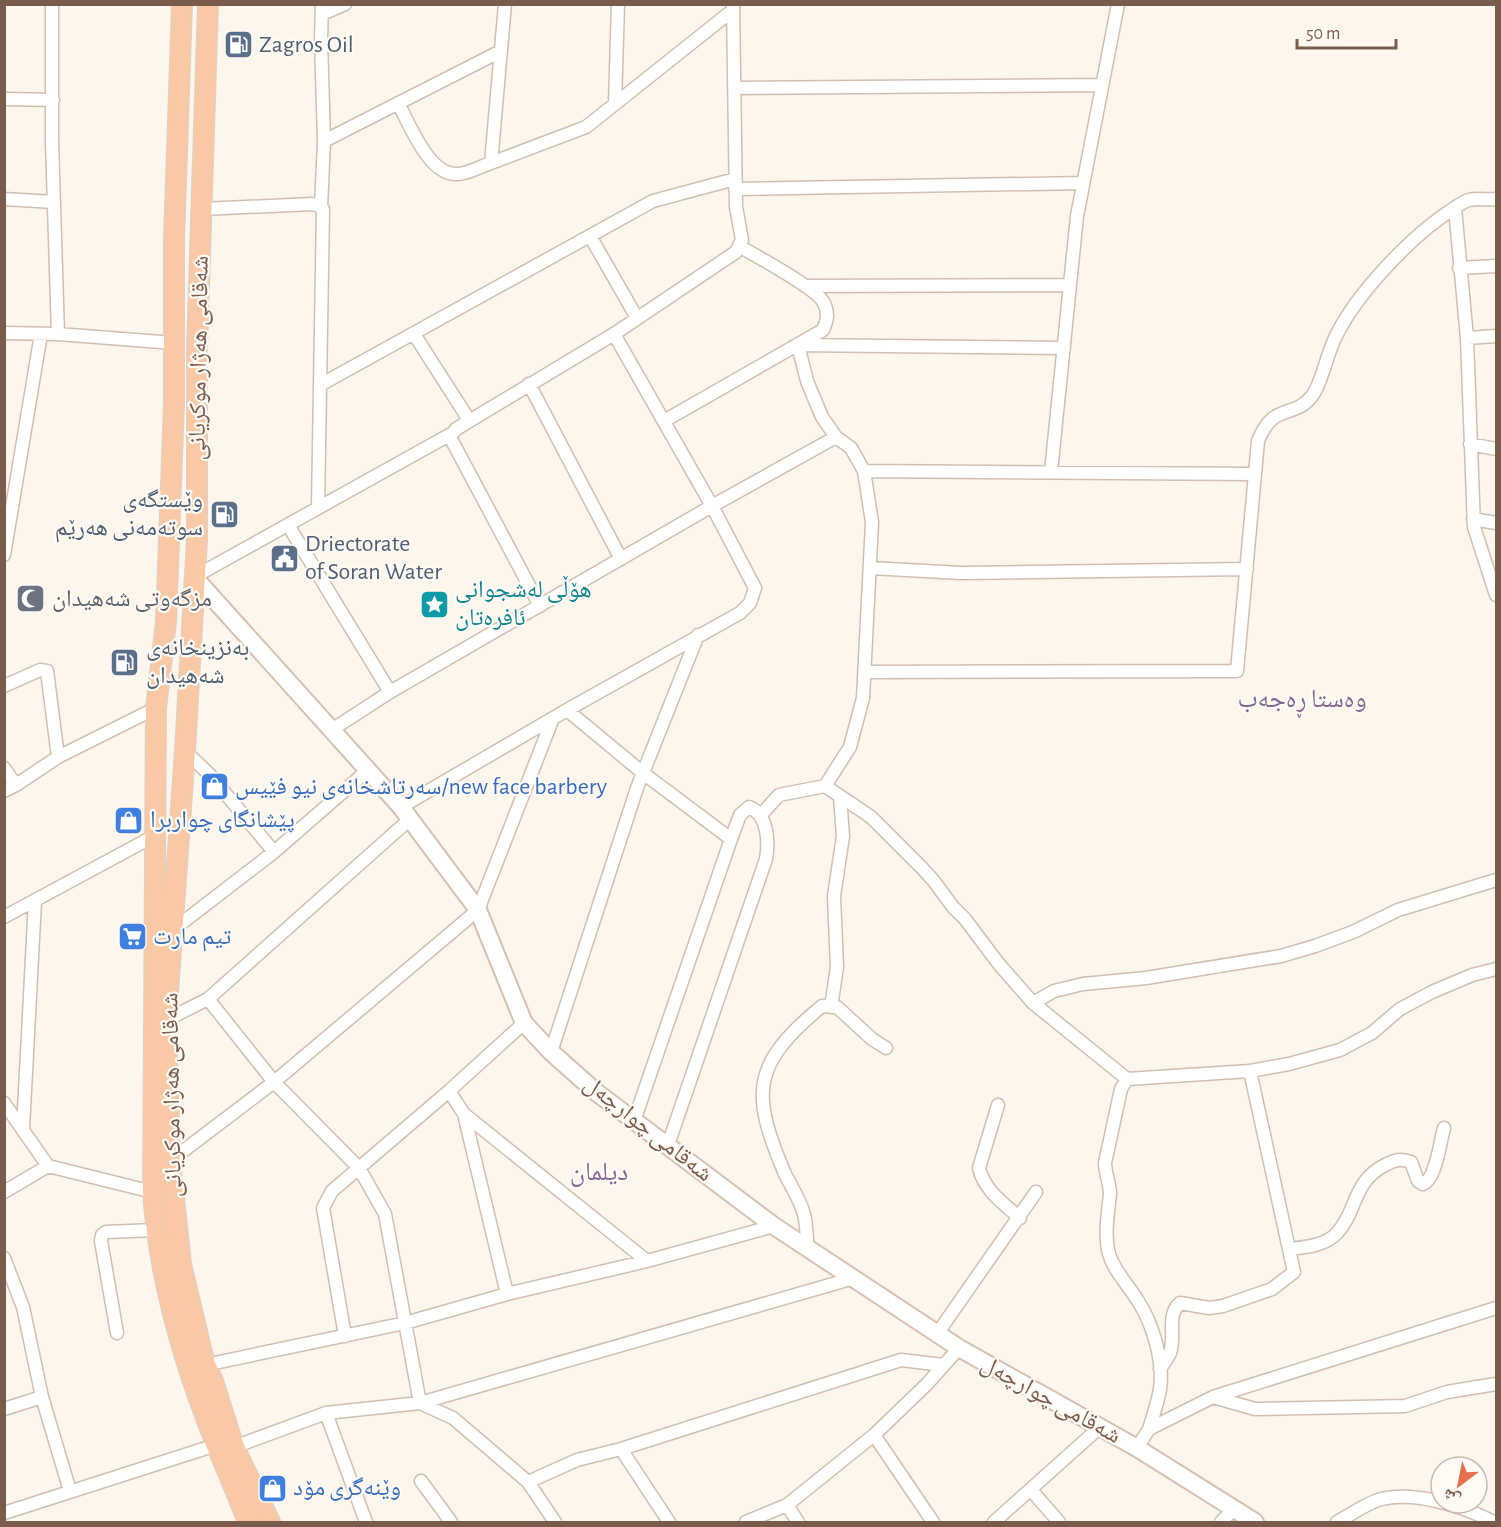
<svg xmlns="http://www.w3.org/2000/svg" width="1501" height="1527" font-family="'Alegreya Sans','Noto Naskh Arabic',sans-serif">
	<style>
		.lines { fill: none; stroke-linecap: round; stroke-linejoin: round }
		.minor-casing { stroke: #d1beb0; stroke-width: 15 }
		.secondary-casing { stroke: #d6c0b0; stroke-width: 20 }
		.trunk-casing { stroke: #dad1cd; stroke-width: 22 }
		.minor { stroke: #fff; stroke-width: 12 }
		.secondary { stroke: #fff; stroke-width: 16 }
		.trunk { stroke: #f9c8a4; stroke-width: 20 }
		.labels { text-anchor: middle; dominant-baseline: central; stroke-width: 4.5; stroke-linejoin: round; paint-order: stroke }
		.service-label { font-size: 24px; fill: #4e5e75; stroke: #fffaf3; text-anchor: start }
		.street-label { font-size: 24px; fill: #7a5c4d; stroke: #fffaf3 }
		.culture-label { font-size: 24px; fill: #0d838f; stroke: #fffaf3; text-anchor: start }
		.worship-label { font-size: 24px; fill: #5b616d; stroke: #fffaf3; text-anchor: start }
		.shop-label { font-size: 24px; fill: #366cbe; stroke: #fffaf3; text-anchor: start }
		.neighbourhood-label { font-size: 26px; fill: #846695; stroke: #fffaf3 }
	</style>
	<rect width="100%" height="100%" fill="#fdf6ec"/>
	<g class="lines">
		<defs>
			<path id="minor" d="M52 4V142L58 334
				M505 4 491 163 586 127 733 10
				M322 14 345 4
				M734 88 1102 85
				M4 99 53 100
				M398 103C410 125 428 173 455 174 466 175 481 166 491 163
				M615 104 618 4
				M324 141 501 51
				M735 189 1083 183
				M4 199 54 202
				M321 207 324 141 321 40 322 4
				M1455 208 1467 338 1474 527 1496 595
				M202 209 312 204 317 205 323 209 318 506
				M590 236 637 318
				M1459 268 1496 266
				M805 286 1070 285
				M4 333 58 334 174 343
				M414 334 469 420
				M1467 338 1496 336
				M529 384 621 559
				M320 385 653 201 735 179
				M664 421 823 330C827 321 829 314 824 303 818 289 756 256 739 246
				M1470 444 1496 449
				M864 471 1255 474
				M1051 472 1077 216 1118 4
				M1473 519 1496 523
				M288 525 390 692
				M4 555 41 334
				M870 568 961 573 1247 569
				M194 577C280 530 365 481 451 434
				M540 606 450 437 456 429 614 334 736 252 742 240 736 207 733 4
				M865 672 1237 671 1258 441C1274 401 1293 420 1312 396 1322 383 1327 353 1336 336 1357 293 1412 235 1453 209 1458 206 1464 201 1469 200 1477 198 1488 200 1496 199
				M4 686 40 670 47 671 58 757
				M567 710 643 773 731 839
				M333 729 390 692 712 506 836 437
				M185 751 210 775 274 852
				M4 768 16 785
				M825 786 871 817 921 867 933 880 953 907 965 919 998 963 1033 1003 1127 1079
				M4 791 16 785 58 757 156 708
				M401 807 567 710 740 613 750 603 755 588 712 506 614 334
				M760 816 779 795 825 786 850 747 863 698 872 522 864 471 851 448 836 437 822 417 807 381 798 345 1064 348
				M4 917 156 835
				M174 929 274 852 368 770
				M208 999 274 1082 359 1168 385 1214 420 1403 453 1418 528 1482 555 1522
				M1033 1003 1054 991 1083 984 1146 978 1281 956 1315 946 1353 932 1398 910 1496 880
				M831 1007 837 967 834 896 843 836 840 797
				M166 1020 208 999 410 819
				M551 1052 637 788 698 635
				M449 1091 464 1114 507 1294
				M4 1103 48 1166 153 1192
				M998 1105 979 1168C984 1190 1004 1204 1020 1218
				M464 1114 647 1261
				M634 1121 731 839 740 815 749 807C768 814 769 842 766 859L668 1145
				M23 1129 35 901
				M170 1161 274 1082 478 910 553 718
				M4 1192 48 1166
				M808 1248C806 1236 807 1222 803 1211 799 1198 791 1186 785 1174 750 1092 752 1064 822 1006L837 1007 872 1039 886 1048
				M1289 1249C1305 1247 1325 1246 1337 1233 1358 1210 1352 1182 1385 1165 1395 1160 1401 1158 1411 1162L1418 1181 1423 1184C1436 1179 1440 1142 1444 1128
				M4 1258 23 1307 42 1397 70 1491
				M117 1333 101 1241 102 1235 106 1232 155 1230
				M937 1334 1036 1192
				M345 1336 323 1208 332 1191 449 1091 524 1023
				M205 1365 405 1323 507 1294 647 1261 774 1226
				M1160 1369C1163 1364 1168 1358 1170 1353 1176 1336 1166 1315 1180 1303L1209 1308 1223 1306 1272 1289 1294 1272 1250 1071
				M1213 1397 1255 1409 1405 1406 1447 1392 1496 1384
				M4 1409 42 1397
				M326 1413 366 1522
				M1149 1429C1153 1416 1158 1402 1160 1389 1164 1362 1153 1324 1138 1301 1129 1286 1114 1271 1109 1254 1104 1235 1108 1213 1110 1194 1110 1184 1105 1173 1105 1163L1121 1089 1127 1079 1250 1071 1289 1064 1340 1050 1372 1033 1400 1009 1432 992 1472 975 1496 969
				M874 1435 933 1522
				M234 1447 326 1413 420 1403 854 1278
				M1137 1448 1149 1429 1213 1397 1496 1308
				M621 1449 669 1522
				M421 1481 451 1522
				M528 1482 577 1460 621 1449 901 1360 943 1365
				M1031 1490 1059 1522
				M787 1505 798 1522
				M4 1513 216 1445
				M746 1522 787 1505 874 1435 927 1384 959 1348
				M994 1522 1099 1428
				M1221 1522 1234 1509
				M1337 1522C1350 1515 1364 1505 1378 1500 1413 1490 1462 1506 1494 1522"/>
			<path id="secondary" d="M194 577 401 807 478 910 524 1023 551 1052 596 1092 774 1226 959 1348 1137 1448 1255 1522"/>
			<path id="trunk" d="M182 4 174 239V403L166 622 156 708 153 1192C159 1279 184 1365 217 1446 227 1471 238 1496 248 1522
				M208 4 197 348V539L185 751 166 1020 170 1161 181 1264 205 1365 213 1381 234 1447 270 1522"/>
		</defs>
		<use href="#minor" class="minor-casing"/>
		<use href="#secondary" class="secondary-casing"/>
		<use href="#trunk" class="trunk-casing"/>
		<use href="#minor" class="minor"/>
		<use href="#secondary" class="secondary"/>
		<use href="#trunk" class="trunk"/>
	</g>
	<defs>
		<symbol id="fuel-square" viewBox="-11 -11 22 22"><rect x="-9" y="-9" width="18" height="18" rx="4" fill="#5c6f8a" stroke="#fffaf3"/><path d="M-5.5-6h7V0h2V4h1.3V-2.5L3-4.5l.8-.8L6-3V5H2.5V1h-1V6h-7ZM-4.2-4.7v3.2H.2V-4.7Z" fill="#fff"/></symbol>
		<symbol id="civic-square" viewBox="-11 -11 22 22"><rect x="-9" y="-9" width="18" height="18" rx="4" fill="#5c6f8a" stroke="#fffaf3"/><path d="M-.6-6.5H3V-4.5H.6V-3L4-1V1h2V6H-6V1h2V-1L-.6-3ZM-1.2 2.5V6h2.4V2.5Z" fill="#fff"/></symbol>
		<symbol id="mosque-square" viewBox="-11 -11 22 22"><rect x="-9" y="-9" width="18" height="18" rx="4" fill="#6b7280" stroke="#fffaf3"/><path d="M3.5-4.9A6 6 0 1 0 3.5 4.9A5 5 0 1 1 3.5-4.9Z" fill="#fff"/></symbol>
		<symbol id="sight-square" viewBox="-11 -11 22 22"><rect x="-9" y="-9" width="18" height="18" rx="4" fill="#0f9aa8" stroke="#fffaf3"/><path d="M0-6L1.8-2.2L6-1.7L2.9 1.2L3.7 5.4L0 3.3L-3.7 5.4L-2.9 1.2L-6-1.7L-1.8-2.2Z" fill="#fff"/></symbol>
		<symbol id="shop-square" viewBox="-11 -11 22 22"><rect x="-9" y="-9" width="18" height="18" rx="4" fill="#3f7fe0" stroke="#fffaf3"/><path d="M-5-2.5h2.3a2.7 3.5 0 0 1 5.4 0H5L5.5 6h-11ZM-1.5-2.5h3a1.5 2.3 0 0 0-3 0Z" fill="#fff"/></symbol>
		<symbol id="supermarket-square" viewBox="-11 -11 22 22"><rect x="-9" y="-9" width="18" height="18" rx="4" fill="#3f7fe0" stroke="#fffaf3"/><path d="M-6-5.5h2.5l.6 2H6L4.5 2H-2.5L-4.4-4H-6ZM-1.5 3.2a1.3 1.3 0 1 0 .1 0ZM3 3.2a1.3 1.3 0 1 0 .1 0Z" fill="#fff"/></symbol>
	</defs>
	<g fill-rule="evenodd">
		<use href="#fuel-square" x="222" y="28" width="33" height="33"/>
		<use href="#fuel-square" x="208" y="498" width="33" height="33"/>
		<use href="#civic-square" x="268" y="542" width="33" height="33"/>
		<use href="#mosque-square" x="14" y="582" width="33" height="33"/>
		<use href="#sight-square" x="418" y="588" width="33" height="33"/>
		<use href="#fuel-square" x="108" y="646" width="33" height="33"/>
		<use href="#shop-square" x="198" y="770" width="33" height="33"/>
		<use href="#shop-square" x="112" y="804" width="33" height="33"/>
		<use href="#supermarket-square" x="116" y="920" width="33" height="33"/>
		<use href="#shop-square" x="256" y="1472" width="33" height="33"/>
	</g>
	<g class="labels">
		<g class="service-label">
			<text x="259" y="45">Zagros Oil</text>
			<text x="203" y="500" text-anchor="end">وێستگەی<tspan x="203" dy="28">سوتەمەنی هەرێم</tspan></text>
			<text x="305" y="544">Driectorate<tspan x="305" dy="28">of Soran Water</tspan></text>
			<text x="146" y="648">بەنزینخانەی<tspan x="146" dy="28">شەهیدان</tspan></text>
		</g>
		<g class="street-label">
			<text transform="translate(199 358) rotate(-89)">شەقامی ھەژار موکریانی</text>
			<text transform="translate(172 1095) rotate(-91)">شەقامی ھەژار موکریانی</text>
			<text transform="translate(648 1129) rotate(38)">شەقامی چوارچەل</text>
			<text transform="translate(1051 1400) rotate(29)">شەقامی چوارچەل</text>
		</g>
		<g class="culture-label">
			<text x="455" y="590">هۆڵی لەشجوانی<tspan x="455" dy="28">ئافرەتان</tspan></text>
		</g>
		<g class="worship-label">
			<text x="52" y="599">مزگەوتی شەهیدان</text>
		</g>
		<g class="shop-label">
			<text x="235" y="787">سەرتاشخانەی نیو فێیس/new face barbery</text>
			<text x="150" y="820">پێشانگای چواربرا</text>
			<text x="153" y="937">تيم مارت</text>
			<text x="293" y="1488">وێنەگری مۆد</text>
		</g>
		<g class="neighbourhood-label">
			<text x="1302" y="699">وەستا ڕەجەب</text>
			<text x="599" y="1172">دیلمان</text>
		</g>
	</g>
	<rect width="1501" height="1527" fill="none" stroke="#7a5c4d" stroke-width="12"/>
	<g transform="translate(1459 1485) rotate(212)"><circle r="28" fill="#fffaf3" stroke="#cabbb1" stroke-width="1.5"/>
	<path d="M0-4.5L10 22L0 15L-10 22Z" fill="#e76f51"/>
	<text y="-9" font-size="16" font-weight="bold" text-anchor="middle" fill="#7a5c4d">ش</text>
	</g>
	<path d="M1297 39v9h99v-9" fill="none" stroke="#7a5c4d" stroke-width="3"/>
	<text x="1306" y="39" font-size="18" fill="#7a5c4d" stroke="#fffaf3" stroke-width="4.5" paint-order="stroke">50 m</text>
</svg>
